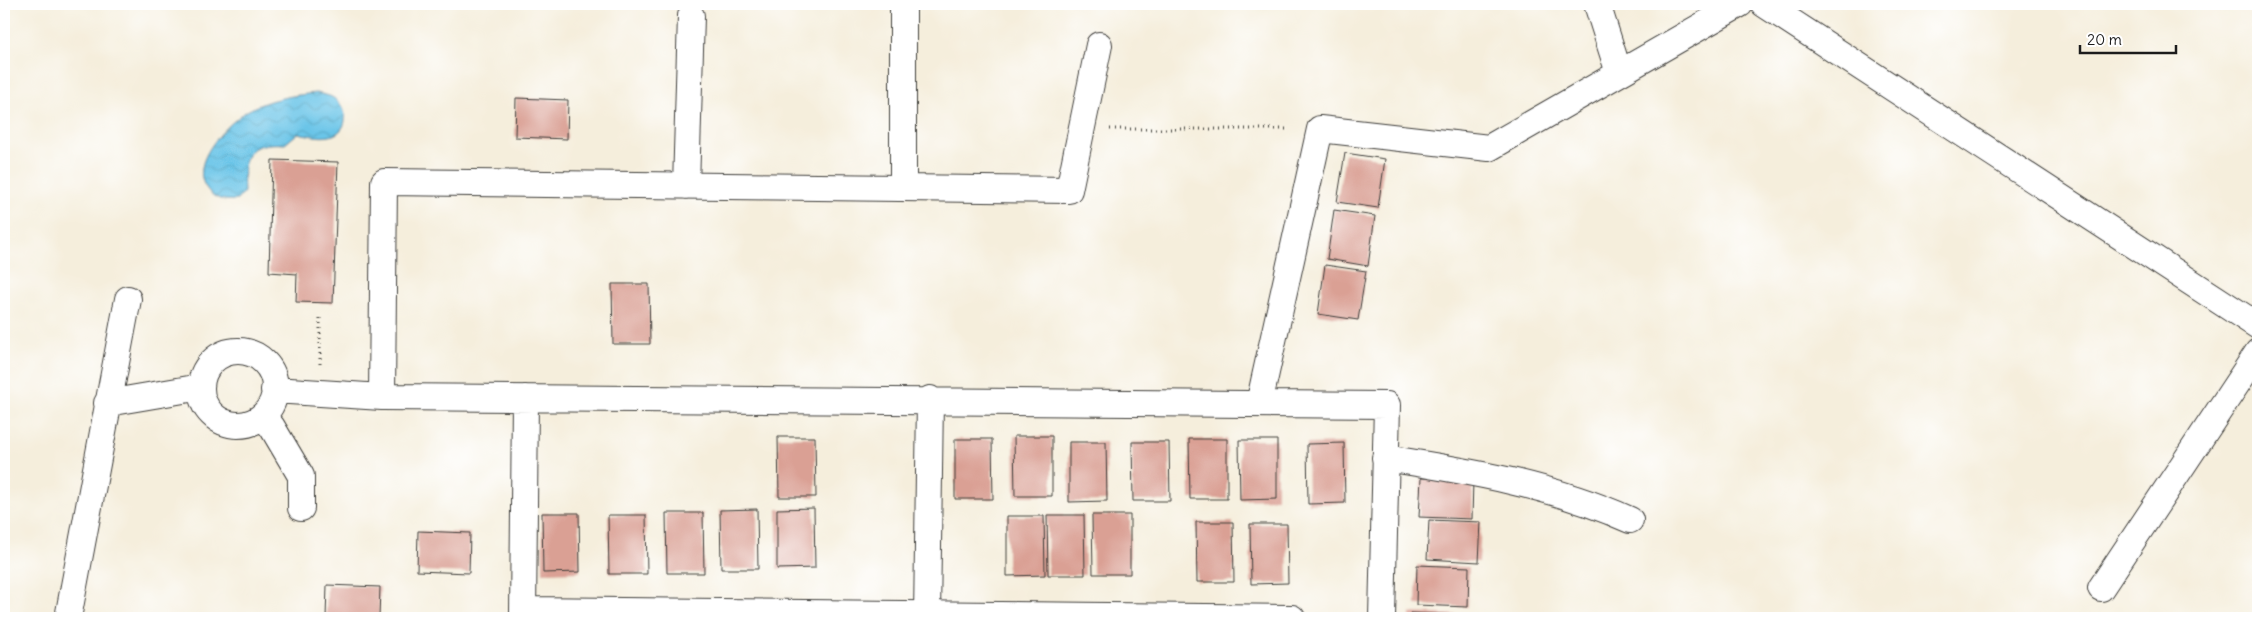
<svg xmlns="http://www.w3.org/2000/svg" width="2262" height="622" viewBox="0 0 2262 622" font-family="Delius,sans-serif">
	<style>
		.water { fill: url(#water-waves); stroke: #437082 }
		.building { fill: #daa094 }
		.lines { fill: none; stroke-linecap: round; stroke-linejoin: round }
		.street-casing { stroke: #3d3c39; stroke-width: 28 }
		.path { stroke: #3d3c39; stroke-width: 3; stroke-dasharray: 1 4; stroke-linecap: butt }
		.street { stroke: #fff; stroke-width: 26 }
	</style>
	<defs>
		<pattern id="water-waves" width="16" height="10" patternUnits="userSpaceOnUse" patternTransform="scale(1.25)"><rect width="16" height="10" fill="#6ac5e8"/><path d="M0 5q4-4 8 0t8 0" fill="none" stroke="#5ba9c6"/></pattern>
	</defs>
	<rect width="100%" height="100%" fill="#fff"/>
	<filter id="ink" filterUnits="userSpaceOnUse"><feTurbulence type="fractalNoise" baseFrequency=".02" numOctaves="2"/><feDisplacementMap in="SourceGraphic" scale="10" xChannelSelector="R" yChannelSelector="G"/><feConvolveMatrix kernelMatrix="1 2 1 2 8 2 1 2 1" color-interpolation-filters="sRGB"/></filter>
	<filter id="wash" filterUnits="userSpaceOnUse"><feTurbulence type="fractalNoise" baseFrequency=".0096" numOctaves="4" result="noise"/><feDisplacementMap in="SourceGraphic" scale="20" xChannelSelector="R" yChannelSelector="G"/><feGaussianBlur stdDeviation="1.12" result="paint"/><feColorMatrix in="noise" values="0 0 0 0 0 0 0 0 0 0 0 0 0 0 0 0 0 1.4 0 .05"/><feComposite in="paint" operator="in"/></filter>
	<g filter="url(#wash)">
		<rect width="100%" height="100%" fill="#f5eedc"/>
		<!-- water -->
		<path class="water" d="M 317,93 C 324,95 331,95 336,100 C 350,111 348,132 330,136 C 319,138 308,135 298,133 L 285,144 C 245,141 242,157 244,192 L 237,200 C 224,201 215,200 207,189 C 187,163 227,124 247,111 C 267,99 294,95 317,93 Z"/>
		<g id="blocks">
			<!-- building -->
			<path class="building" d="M 516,98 L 568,100 L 567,139 L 515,137 Z
				M 1345,153 L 1385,159 L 1378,208 L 1337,202 Z
				M 272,160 L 338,162 L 333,303 L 296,302 L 297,274 L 269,272 Z
				M 1334,210 L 1375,216 L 1368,266 L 1327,259 Z
				M 1325,265 L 1366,271 L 1358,320 L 1318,314 Z
				M 612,284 L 649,284 L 650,344 L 613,344 Z
				M 1014,436 L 1052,436 L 1052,496 L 1015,496 Z
				M 778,437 L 815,437 L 816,497 L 779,497 Z
				M 955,439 L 992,439 L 993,499 L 955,499 Z
				M 1189,439 L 1227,439 L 1227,499 L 1190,499 Z
				M 1239,440 L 1277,440 L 1277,499 L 1240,500 Z
				M 1069,442 L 1106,442 L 1107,501 L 1069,502 Z
				M 1132,442 L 1169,442 L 1170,501 L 1133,501 Z
				M 1344,443 L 1345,503 L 1308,504 L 1307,444 Z
				M 1421,478 L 1473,480 L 1472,519 L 1419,517 Z
				M 814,508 L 815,568 L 777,569 L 777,509 Z
				M 757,509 L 758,569 L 721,569 L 720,510 Z
				M 542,513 L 579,513 L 580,572 L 543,573 Z
				M 666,513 L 703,513 L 704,573 L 667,573 Z
				M 608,515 L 646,515 L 647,574 L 609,574 Z
				M 1047,515 L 1084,515 L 1085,575 L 1048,575 Z
				M 1092,515 L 1130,515 L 1130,574 L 1093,574 Z
				M 1007,516 L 1044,516 L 1045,575 L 1007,576 Z
				M 1429,520 L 1481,522 L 1479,562 L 1427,559 Z
				M 1196,522 L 1233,522 L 1234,582 L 1197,582 Z
				M 1250,524 L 1287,524 L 1288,583 L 1251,584 Z
				M 418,531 L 470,533 L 469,573 L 417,571 Z
				M 1417,565 L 1469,567 L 1468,607 L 1416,605 Z
				M 327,585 L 380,587 L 379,618 L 326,618 Z
				M 1410,613 L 1462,615 L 1462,618 L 1410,618 Z"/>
		</g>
	</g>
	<g filter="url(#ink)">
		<use href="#blocks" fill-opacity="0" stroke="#3d3c39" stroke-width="1"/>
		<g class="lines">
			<!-- street casing -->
			<g class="street-casing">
				<path id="street" d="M 1597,4 L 1619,73
					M 1764,4 L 2258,326
					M 686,186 L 691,16
					M 903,188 L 903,4
					M201 388a37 37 0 1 1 74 0a37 37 0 1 1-74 0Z
					M 274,390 L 382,397 L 1387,405 L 1382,618
					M 382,397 L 384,182 L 1069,190 L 1099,45
					M 107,403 L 201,387
					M 1259,404 L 1320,129 L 1489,148 L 1740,4
					M 262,416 L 272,427 L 301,476 L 301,508
					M 1385,458 C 1469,471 1552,485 1630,520
					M 2101,588 L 2258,352
					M 524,610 L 1292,618
					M 68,618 L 128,299
					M 523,618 L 525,398
					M 927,618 L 930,399"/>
			</g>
			<!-- path -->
			<path class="path" d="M 1110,129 L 1289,129
				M 320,364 L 320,317"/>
			<!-- street -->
			<use href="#street" class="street"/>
		</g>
	</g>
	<!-- margin -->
	<rect width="2262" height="622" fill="none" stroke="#fff" stroke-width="20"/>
	<!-- scale -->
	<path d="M2080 45v8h96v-8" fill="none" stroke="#1c1c1c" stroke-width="2.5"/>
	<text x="2087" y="45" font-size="15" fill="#1c1c1c" stroke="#ffffff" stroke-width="4" paint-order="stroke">20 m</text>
</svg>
